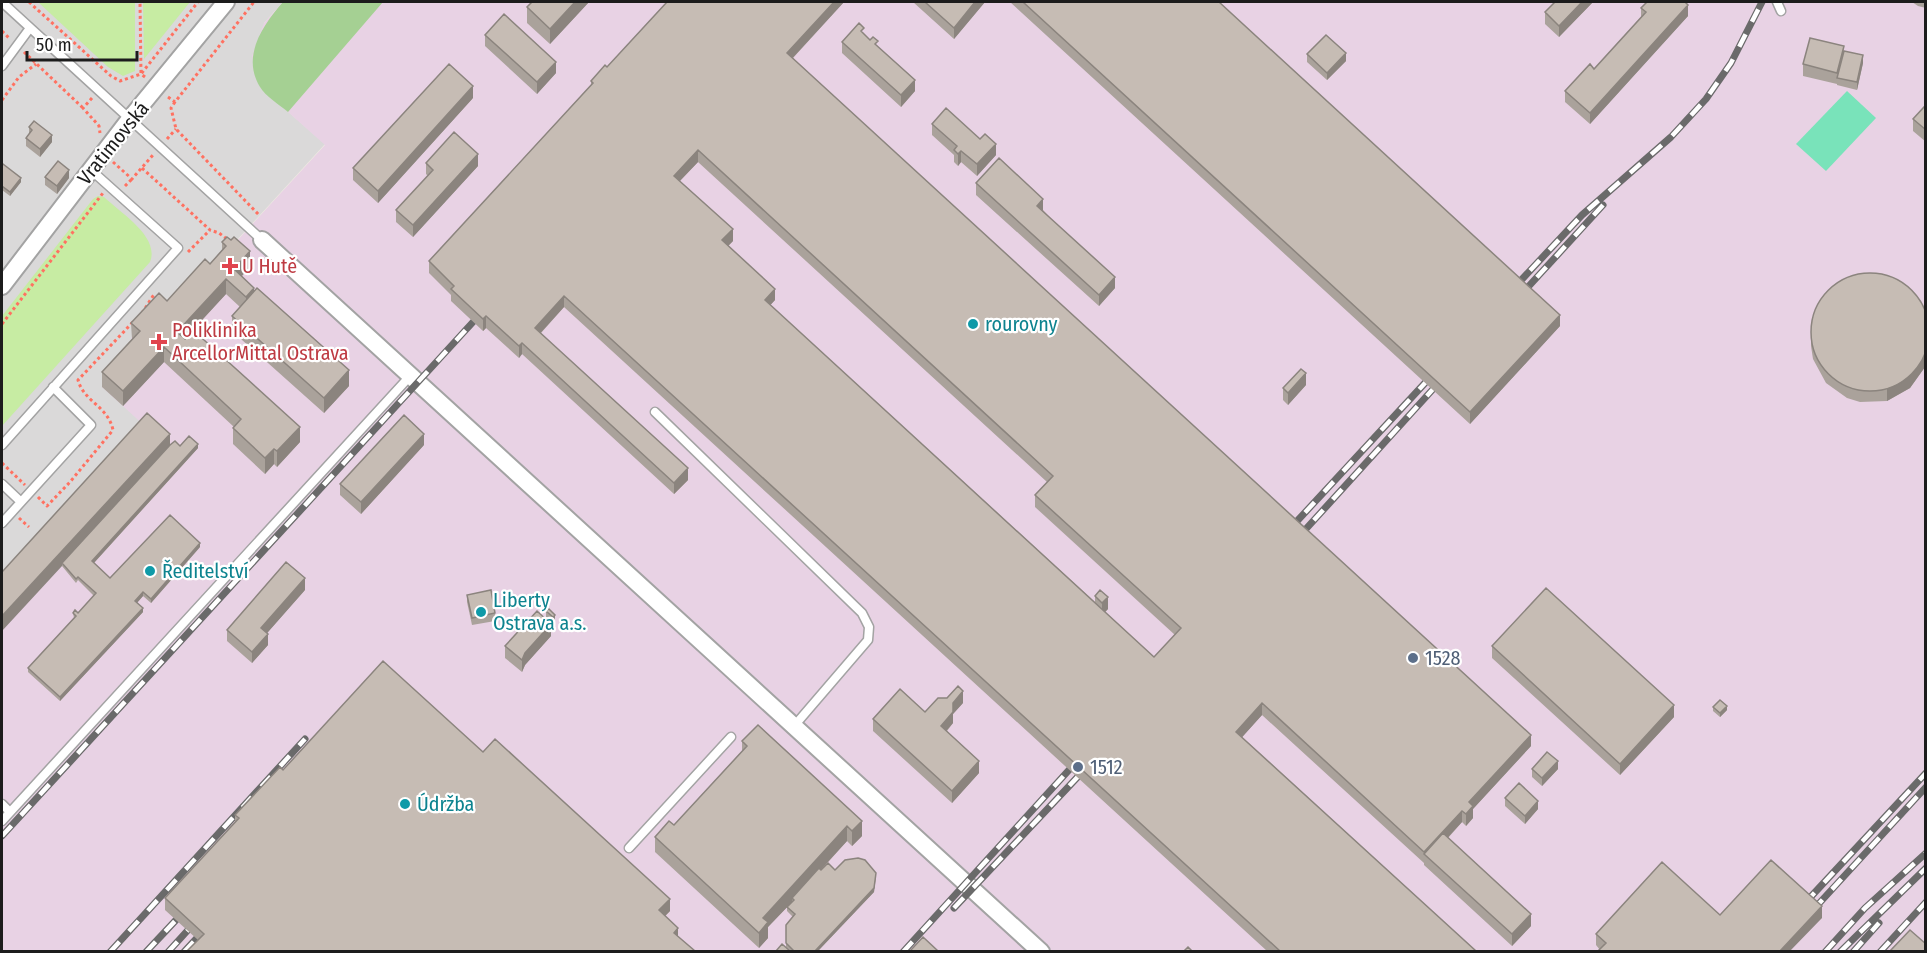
<svg xmlns="http://www.w3.org/2000/svg" width="1927" height="953" viewBox="0 0 1927 953" font-family="'Fira Sans Condensed',sans-serif">
	<style>
		.residential { fill: #dad9d9 }
		.industrial { fill: #e8d2e4 }
		.grass { fill: #c7eca3 }
		.forest { fill: #a5d093 }
		.pitch { fill: #79e3ba }
		.lines { fill: none; stroke-linecap: round; stroke-linejoin: round }
		.lane-casing { stroke: #a3a3a3; stroke-width: 11 }
		.street-casing { stroke: #a3a3a3; stroke-width: 20 }
		.path { stroke: #ff7161; stroke-width: 3; stroke-dasharray: 3 3; stroke-linecap: butt }
		.lane { stroke: #fff; stroke-width: 8 }
		.street { stroke: #fff; stroke-width: 16 }
		.rail-casing { stroke: #6a6a6a; stroke-width: 7 }
		.rail { stroke: #fff; stroke-width: 4.5; stroke-dasharray: 14; stroke-linecap: butt }
		.wall { fill: #aaa29b; fill-rule: evenodd }
		.shaded-wall { fill: #8b847e }
		.building { fill: #c6bcb4; stroke: #8b847e; stroke-width: 1.5; fill-rule: evenodd }
		.health-dot { fill: #e0444e; stroke: #fff; stroke-width: 2 }
		.culture-dot { fill: #0f9aa8; stroke: #fff; stroke-width: 2 }
		.service-dot { fill: #5c6f8a; stroke: #fff; stroke-width: 2 }
		.labels { text-anchor: middle; stroke-width: 4.5; stroke-linejoin: round; paint-order: stroke }
		.street-label { font-size: 20px; fill: #1c1c1c; stroke: #fff }
		.health-label { font-size: 20px; fill: #be3a42; stroke: #fff; text-anchor: start }
		.culture-label { font-size: 20px; fill: #0d838f; stroke: #fff; text-anchor: start }
		.service-label { font-size: 20px; fill: #4e5e75; stroke: #fff; text-anchor: start }
	</style>
	<rect width="100%" height="100%" fill="#eeeae1"/>
	<!-- residential -->
	<path class="residential" d="M 2,2 L 283,2 L 264,23 L 260,87 L 325,144 L 205,275 L 132,339 L 139,346 L 147,429 L 2,587 Z"/>
	<!-- industrial -->
	<path class="industrial" d="M 283,2 L 1925,2 L 1925,951 L 2,951 L 2,587 L 147,428 L 102,387 L 139,346 L 131,338 L 159,309 L 167,317 L 325,145 L 260,87 L 252,56 L 264,23 Z"/>
	<!-- grass -->
	<path class="grass" d="M 38,2 L 135,2 L 135,71 L 123,76 L 108,67 Z
		M 143,2 L 190,2 L 144,59 Z
		M 98,196 L 104,197 C 122,214 160,237 150,262 L 2,426 L 2,316 L 93,199 Z"/>
	<!-- forest -->
	<path class="forest" d="M 283,2 L 383,2 L 288,112 C 280,105 265,96 260,87 C 241,56 263,25 283,2 Z"/>
	<!-- pitch -->
	<path class="pitch" d="M 1847,91 L 1876,118 L 1826,171 L 1796,144 Z"/>
	<g class="lines">
		<!-- lane casing -->
		<g class="lane-casing">
			<path id="lane" d="M 2,2 L 262,240
				M 1777,2 L 1781,11
				M 2,66 L 30,28
				M 655,412 L 862,613 L 869,627 L 868,640 L 795,725
				M 2,445 L 178,248 L 91,170
				M 2,484 L 20,501
				M 2,523 L 91,425 L 53,387
				M 2,804 L 10,812
				M 2,821 L 411,375
				M 629,848 L 731,737"/>
		</g>
		<!-- street casing -->
		<g class="street-casing">
			<path id="street" d="M 262,240 L 1041,952
				M 2,286 L 129,120 L 226,2"/>
		</g>
		<!-- path -->
		<path class="path" d="M 29,2 L 111,76 L 120,81 L 141,74 L 140,2
			M 2,31 L 10,39
			M 24,52 L 83,108
			M 145,77 L 141,74 L 198,2
			M 168,97 L 175,102 L 254,2
			M 92,98 L 83,108 L 99,126 L 100,133
			M 2,100 L 19,77 L 36,64
			M 175,102 L 171,108 L 176,129 L 260,216
			M 167,139 L 176,129
			M 113,162 L 132,179 L 153,155
			M 142,168 L 210,230 L 219,233 L 227,239
			M 125,186 L 132,179
			M 188,252 L 210,230
			M 142,313 L 155,293
			M 2,324 L 103,193
			M 2,463 L 25,485
			M 38,497 L 47,506 L 70,482 L 113,430 C 108,406 84,402 78,380 L 133,322
			M 19,518 L 29,527"/>
		<!-- lane -->
		<use href="#lane" class="lane"/>
		<!-- street -->
		<use href="#street" class="street"/>
		<!-- rail casing -->
		<g class="rail-casing">
			<path id="rail" d="M 1511,291 L 1582,215 L 1671,137 L 1706,99 L 1731,63 L 1762,2
				M 1518,298 L 1603,205
				M 1286,533 L 1437,370
				M 1295,541 L 1444,377
				M 2,836 L 473,322
				M 1805,903 L 1926,773
				M 954,908 L 1088,766
				M 1813,910 L 1926,787
				M 110,952 L 305,739
				M 146,952 L 176,920
				M 168,952 L 188,930
				M 184,952 L 197,938
				M 903,952 L 1079,759
				M 1825,952 L 1865,908 L 1926,853
				M 1840,952 L 1926,868
				M 1853,952 L 1879,923
				M 1880,952 L 1926,902"/>
		</g>
		<!-- rail -->
		<use href="#rail" class="rail"/>
	</g>
	<!-- wall -->
	<path class="wall" d="M 589,2 L 550,44 L 527,23 L 527,7 Z
		M 667,2 L 844,2 L 793,58 L 1531,746 L 1473,809 L 1473,818 L 1466,826 L 1462,822 L 1448,838 L 1531,926 L 1512,946 L 1424,865 L 1424,863 L 1262,715 L 1242,737 L 1476,951 L 1267,951 L 564,307 L 541,333 L 688,480 L 674,494 L 522,354 L 519,358 L 486,328 L 483,331 L 451,301 L 451,295 L 429,273 L 429,261 L 591,85 L 591,81 L 607,67 ZM 698,162 L 1047,482 L 1035,495 L 1035,507 L 1175,635 L 1154,657 L 1105,612 L 1108,609 L 1095,596 L 1095,602 L 770,305 L 775,300 L 728,246 L 733,241 L 680,181 Z
		M 913,2 L 985,2 L 954,39 Z
		M 1010,2 L 1219,2 L 1560,326 L 1470,424 Z
		M 1593,2 L 1559,37 L 1545,24 L 1545,12 Z
		M 1912,2 L 1926,2 L 1926,8 L 1918,6 Z
		M 1641,8 L 1688,16 L 1590,124 L 1565,102 L 1565,91 L 1594,69 L 1641,17 Z
		M 864,34 L 915,91 L 901,107 L 842,53 L 842,42 Z
		M 485,35 L 556,73 L 537,94 L 485,46 Z
		M 1844,51 L 1863,63 L 1857,90 L 1837,85 L 1837,84 L 1803,76 L 1803,64 Z
		M 1307,54 L 1346,61 L 1327,80 L 1307,62 Z
		M 473,98 L 378,203 L 353,180 L 353,168 Z
		M 1926,108 L 1926,142 L 1913,131 L 1913,119 Z
		M 932,124 L 996,155 L 977,176 L 961,162 L 958,166 L 954,162 L 954,155 L 932,135 Z
		M 29,127 L 52,142 L 40,157 L 26,146 L 26,138 L 29,134 Z
		M 426,163 L 478,166 L 413,237 L 396,222 L 396,210 L 428,176 L 426,174 Z
		M 2,166 L 21,182 L 10,196 L 2,190 Z
		M 45,177 L 69,178 L 57,194 L 45,185 Z
		M 976,183 L 1043,210 L 1115,288 L 1099,306 L 976,195 Z
		M 222,242 L 250,267 L 242,276 L 254,291 L 349,386 L 324,413 L 232,331 L 232,316 L 240,307 L 226,294 L 193,330 L 300,442 L 277,467 L 274,464 L 265,474 L 233,444 L 233,428 L 234,427 L 164,362 L 123,406 L 102,387 L 102,372 L 132,339 L 131,323 L 167,301 L 210,264 L 222,250 Z
		M 1811,335 L 1925,367 L 1910,388 L 1887,401 L 1860,402 L 1847,398 L 1826,383 L 1813,359 L 1811,346 Z
		M 1306,385 L 1288,405 L 1283,400 L 1283,388 Z
		M 170,445 L 198,448 L 94,563 L 110,578 L 200,547 L 151,603 L 143,596 L 137,603 L 143,612 L 60,701 L 28,672 L 28,668 L 74,618 L 73,613 L 78,613 L 94,596 L 78,580 L 76,583 L 62,566 L 2,572 Z
		M 424,445 L 361,514 L 340,495 L 340,484 Z
		M 305,590 L 267,633 L 268,645 L 252,663 L 227,641 L 227,630 Z
		M 467,595 L 495,613 L 495,621 L 472,625 L 467,602 Z
		M 546,611 L 555,615 L 555,626 L 553,629 L 551,628 L 551,636 L 525,665 L 522,672 L 505,658 L 505,646 L 546,620 Z
		M 1492,646 L 1674,717 L 1620,775 L 1492,658 Z
		M 963,703 L 953,714 L 953,723 L 947,731 L 979,773 L 952,803 L 873,731 L 873,719 L 925,712 Z
		M 1713,707 L 1727,710 L 1720,717 L 1713,711 Z
		M 742,741 L 862,836 L 852,846 L 847,841 L 821,870 L 835,870 L 876,877 L 874,892 L 818,951 L 791,951 L 786,947 L 786,925 L 793,917 L 787,911 L 787,907 L 792,902 L 768,927 L 768,938 L 759,948 L 655,852 L 655,837 L 674,825 L 742,751 Z
		M 483,752 L 670,911 L 665,916 L 198,940 L 165,910 L 165,898 L 235,822 L 235,815 L 283,770 Z
		M 1532,769 L 1558,769 L 1542,786 L 1532,777 Z
		M 1505,798 L 1538,809 L 1525,824 L 1505,806 Z
		M 1720,915 L 1822,918 L 1600,950 L 1596,945 L 1596,934 Z"/>
	<!-- shaded-wall -->
	<path class="shaded-wall" d="M 575,2 L 589,2 L 550,44 L 550,29 Z
		M 834,2 L 844,2 L 787,64 L 787,53 Z
		M 975,2 L 985,2 L 954,39 L 954,28 Z
		M 1582,2 L 1593,2 L 1559,37 L 1559,26 Z
		M 1688,5 L 1688,16 L 1590,124 L 1590,113 Z
		M 1346,53 L 1346,61 L 1327,80 L 1327,73 Z
		M 1863,55 L 1863,63 L 1857,90 L 1857,82 Z
		M 556,62 L 556,73 L 537,94 L 537,82 Z
		M 915,80 L 915,91 L 901,107 L 901,95 Z
		M 473,86 L 473,98 L 378,203 L 378,191 Z
		M 52,135 L 52,142 L 40,157 L 40,149 Z
		M 996,144 L 996,155 L 977,176 L 977,164 Z
		M 698,150 L 698,162 L 674,187 L 674,176 Z
		M 961,151 L 961,162 L 958,166 L 958,154 Z
		M 478,154 L 478,166 L 413,237 L 413,225 Z
		M 69,170 L 69,178 L 57,194 L 57,186 Z
		M 21,178 L 21,182 L 10,196 L 10,192 Z
		M 1043,199 L 1043,210 L 1037,217 L 1037,206 Z
		M 733,229 L 733,241 L 722,252 L 722,240 Z
		M 250,251 L 250,267 L 234,284 L 234,269 Z
		M 1115,277 L 1115,288 L 1099,306 L 1099,295 Z
		M 226,279 L 226,294 L 177,347 L 177,332 Z
		M 254,288 L 254,303 L 246,313 L 246,297 Z
		M 775,289 L 775,300 L 765,311 L 765,300 Z
		M 564,296 L 564,307 L 535,339 L 535,328 Z
		M 1560,315 L 1560,326 L 1470,424 L 1470,412 Z
		M 486,316 L 486,328 L 483,331 L 483,319 Z
		M 522,343 L 522,354 L 519,358 L 519,346 Z
		M 164,347 L 164,362 L 123,406 L 123,391 Z
		M 1926,354 L 1925,367 L 1910,388 L 1887,401 L 1887,389 Z
		M 349,370 L 349,386 L 324,413 L 324,398 Z
		M 1306,373 L 1306,385 L 1288,405 L 1288,393 Z
		M 300,427 L 300,442 L 277,467 L 277,451 Z
		M 170,434 L 170,449 L 62,563 L 62,566 L 2,631 L 2,616 Z
		M 424,434 L 424,445 L 361,514 L 361,502 Z
		M 198,444 L 198,448 L 92,565 L 92,561 Z
		M 274,449 L 274,464 L 265,474 L 265,458 Z
		M 688,468 L 688,480 L 674,494 L 674,483 Z
		M 200,543 L 200,547 L 151,603 L 151,599 Z
		M 305,578 L 305,590 L 261,640 L 261,628 Z
		M 143,592 L 143,596 L 135,605 L 135,601 Z
		M 1108,597 L 1108,609 L 1102,615 L 1102,603 Z
		M 143,608 L 143,612 L 60,701 L 60,697 Z
		M 555,615 L 555,626 L 553,629 L 553,617 Z
		M 551,624 L 551,636 L 525,665 L 522,672 L 522,660 L 525,653 Z
		M 268,634 L 268,645 L 252,663 L 252,652 Z
		M 963,691 L 963,703 L 953,714 L 953,723 L 941,737 L 941,726 L 953,703 Z
		M 1262,703 L 1262,715 L 1236,744 L 1236,732 Z
		M 1674,705 L 1674,717 L 1620,775 L 1620,764 Z
		M 1727,706 L 1727,710 L 1720,717 L 1720,713 Z
		M 1531,735 L 1531,746 L 1473,809 L 1473,818 L 1466,826 L 1466,814 L 1469,802 Z
		M 979,761 L 979,773 L 952,803 L 952,791 Z
		M 1558,761 L 1558,769 L 1542,786 L 1542,778 Z
		M 1538,801 L 1538,809 L 1525,824 L 1525,816 Z
		M 1462,811 L 1462,822 L 1429,858 L 1424,854 L 1424,863 L 1424,852 Z
		M 862,821 L 862,836 L 852,846 L 852,831 Z
		M 847,826 L 847,841 L 793,900 L 792,898 L 792,902 L 768,927 L 768,938 L 759,948 L 759,933 L 763,918 Z
		M 876,873 L 874,892 L 818,951 L 814,951 Z
		M 670,899 L 670,911 L 659,922 L 659,910 Z
		M 1822,906 L 1822,918 L 1790,951 L 1780,951 Z
		M 1531,914 L 1531,926 L 1512,946 L 1512,934 Z
		M 678,928 L 678,939 L 674,933 Z"/>
	<!-- building -->
	<path class="building" d="M 532,2 L 575,2 L 550,29 L 527,7 Z
		M 667,2 L 834,2 L 787,53 L 1531,735 L 1469,802 L 1473,806 L 1466,814 L 1462,811 L 1424,852 L 1262,703 L 1236,732 L 1476,951 L 1280,951 L 564,296 L 535,328 L 688,468 L 674,483 L 522,343 L 519,346 L 486,316 L 483,319 L 451,289 L 454,286 L 429,261 L 593,83 L 591,81 L 605,65 L 607,67 ZM 698,150 L 1053,476 L 1035,495 L 1181,628 L 1154,657 L 765,300 L 775,289 L 722,240 L 733,229 L 674,176 Z
		M 925,2 L 975,2 L 954,28 Z
		M 1023,2 L 1219,2 L 1560,315 L 1470,412 Z
		M 1555,2 L 1582,2 L 1559,26 L 1545,12 Z
		M 1647,2 L 1685,2 L 1688,5 L 1590,113 L 1565,91 L 1590,64 L 1594,69 L 1646,12 L 1641,8 Z
		M 504,14 L 556,62 L 537,82 L 485,35 Z
		M 859,23 L 864,28 L 861,31 L 870,40 L 873,37 L 878,41 L 875,44 L 915,80 L 901,95 L 842,42 Z
		M 1326,35 L 1346,53 L 1327,73 L 1307,54 Z
		M 1810,38 L 1844,46 L 1837,73 L 1803,64 Z
		M 1844,51 L 1863,55 L 1857,82 L 1837,78 Z
		M 449,64 L 473,86 L 378,191 L 353,168 Z
		M 1924,107 L 1926,108 L 1926,130 L 1913,119 Z
		M 946,108 L 980,139 L 985,134 L 996,144 L 977,164 L 961,151 L 958,154 L 954,150 L 957,146 L 932,124 Z
		M 34,121 L 52,135 L 40,149 L 26,138 L 32,130 L 29,127 Z
		M 454,132 L 478,154 L 413,225 L 396,210 L 433,170 L 426,163 Z
		M 999,158 L 1043,199 L 1037,206 L 1115,277 L 1099,295 L 976,183 Z
		M 58,161 L 69,170 L 57,186 L 45,177 Z
		M 3,164 L 21,178 L 10,192 L 2,186 L 2,166 Z
		M 227,237 L 231,240 L 234,237 L 250,251 L 234,269 L 254,288 L 246,297 L 226,279 L 177,332 L 185,339 L 193,330 L 300,427 L 277,451 L 274,449 L 265,458 L 233,428 L 241,419 L 164,347 L 123,391 L 102,372 L 140,331 L 131,323 L 159,293 L 167,301 L 205,259 L 210,264 L 226,246 L 222,242 Z
		M1811 332a59 59 0 1 1 118 0a59 59 0 1 1-118 0Z
		M 257,288 L 349,370 L 324,398 L 232,316 Z
		M 1301,369 L 1306,373 L 1288,393 L 1283,388 Z
		M 147,413 L 170,434 L 2,616 L 2,572 Z
		M 404,415 L 424,434 L 361,502 L 340,484 Z
		M 189,436 L 198,444 L 92,561 L 110,578 L 170,515 L 200,543 L 151,599 L 143,592 L 135,601 L 143,608 L 60,697 L 28,668 L 76,616 L 73,613 L 75,610 L 78,613 L 96,593 L 78,577 L 76,579 L 62,563 L 170,445 L 175,441 L 180,446 Z
		M 286,562 L 305,578 L 261,628 L 268,634 L 252,652 L 227,630 Z
		M 1546,588 L 1674,705 L 1620,764 L 1492,646 Z
		M 491,590 L 495,613 L 472,618 L 467,595 Z
		M 1100,590 L 1108,597 L 1102,603 L 1095,596 Z
		M 549,609 L 555,615 L 553,617 L 546,611 Z
		M 537,611 L 551,624 L 525,653 L 522,660 L 505,646 Z
		M 383,661 L 483,752 L 495,739 L 670,899 L 659,910 L 678,928 L 674,933 L 695,951 L 187,951 L 204,934 L 165,898 L 239,818 L 235,815 L 280,767 L 283,770 Z
		M 958,686 L 963,691 L 953,703 L 953,712 L 941,726 L 979,761 L 952,791 L 873,719 L 900,689 L 925,712 L 938,698 L 947,698 Z
		M 1720,700 L 1727,706 L 1720,713 L 1713,707 Z
		M 758,725 L 862,821 L 852,831 L 847,826 L 763,918 L 768,922 L 759,933 L 655,837 L 669,821 L 674,825 L 747,746 L 742,741 Z
		M 1547,752 L 1558,761 L 1542,778 L 1532,769 Z
		M 1519,783 L 1538,801 L 1525,816 L 1505,798 Z
		M 1443,833 L 1531,914 L 1512,934 L 1424,854 Z
		M 858,858 L 865,860 L 876,873 L 874,888 L 815,951 L 794,951 L 786,943 L 786,925 L 795,914 L 787,907 L 794,900 L 792,898 L 819,868 L 821,870 L 828,863 L 835,870 L 845,860 Z
		M 1771,860 L 1822,906 L 1780,951 L 1598,951 L 1606,943 L 1596,934 L 1662,862 L 1720,915 Z
		M 1910,930 L 1926,944 L 1926,951 L 1890,951 Z
		M 923,937 L 938,951 L 910,951 Z
		M 782,944 L 790,951 L 776,951 Z
		M 1188,947 L 1192,951 L 1184,951 Z"/>
	<!-- markers -->
	<g class="health-dot">
		<path d="M227 257h6v6h6v6h-6v6h-6v-6h-6v-6h6z"/>
		<path d="M156 333h6v6h6v6h-6v6h-6v-6h-6v-6h6z"/>
	</g>
	<g class="culture-dot">
		<circle cx="973" cy="324" r="6"/>
		<circle cx="150" cy="571" r="6"/>
		<circle cx="481" cy="612" r="6"/>
		<circle cx="405" cy="804" r="6"/>
	</g>
	<g class="service-dot">
		<circle cx="1413" cy="658" r="6"/>
		<circle cx="1078" cy="767" r="6"/>
	</g>
	<g class="labels">
		<!-- street labels -->
		<g class="street-label">
			<text transform="translate(113 143) rotate(-51)" y="7">Vratimovská</text>
		</g>
		<!-- health labels -->
		<g class="health-label">
			<text x="242" y="273">U Hutě</text>
			<text x="172" y="337">Poliklinika<tspan x="172" dy="23">ArcellorMittal Ostrava</tspan></text>
		</g>
		<!-- culture labels -->
		<g class="culture-label">
			<text x="985" y="331">rourovny</text>
			<text x="162" y="578">Ředitelství</text>
			<text x="493" y="607">Liberty<tspan x="493" dy="23">Ostrava a.s.</tspan></text>
			<text x="417" y="811">Údržba</text>
		</g>
		<!-- service labels -->
		<g class="service-label">
			<text x="1425" y="665">1528</text>
			<text x="1090" y="774">1512</text>
		</g>
	</g>
	<!-- border -->
	<rect width="1927" height="953" fill="none" stroke="#1c1c1c" stroke-width="6"/>
	<!-- scale -->
	<path d="M27 51v9h110v-9" fill="none" stroke="#1c1c1c" stroke-width="3"/>
	<text x="36" y="51" font-size="18" fill="#1c1c1c" stroke="#ffffff" stroke-width="4.5" paint-order="stroke">50 m</text>
</svg>
